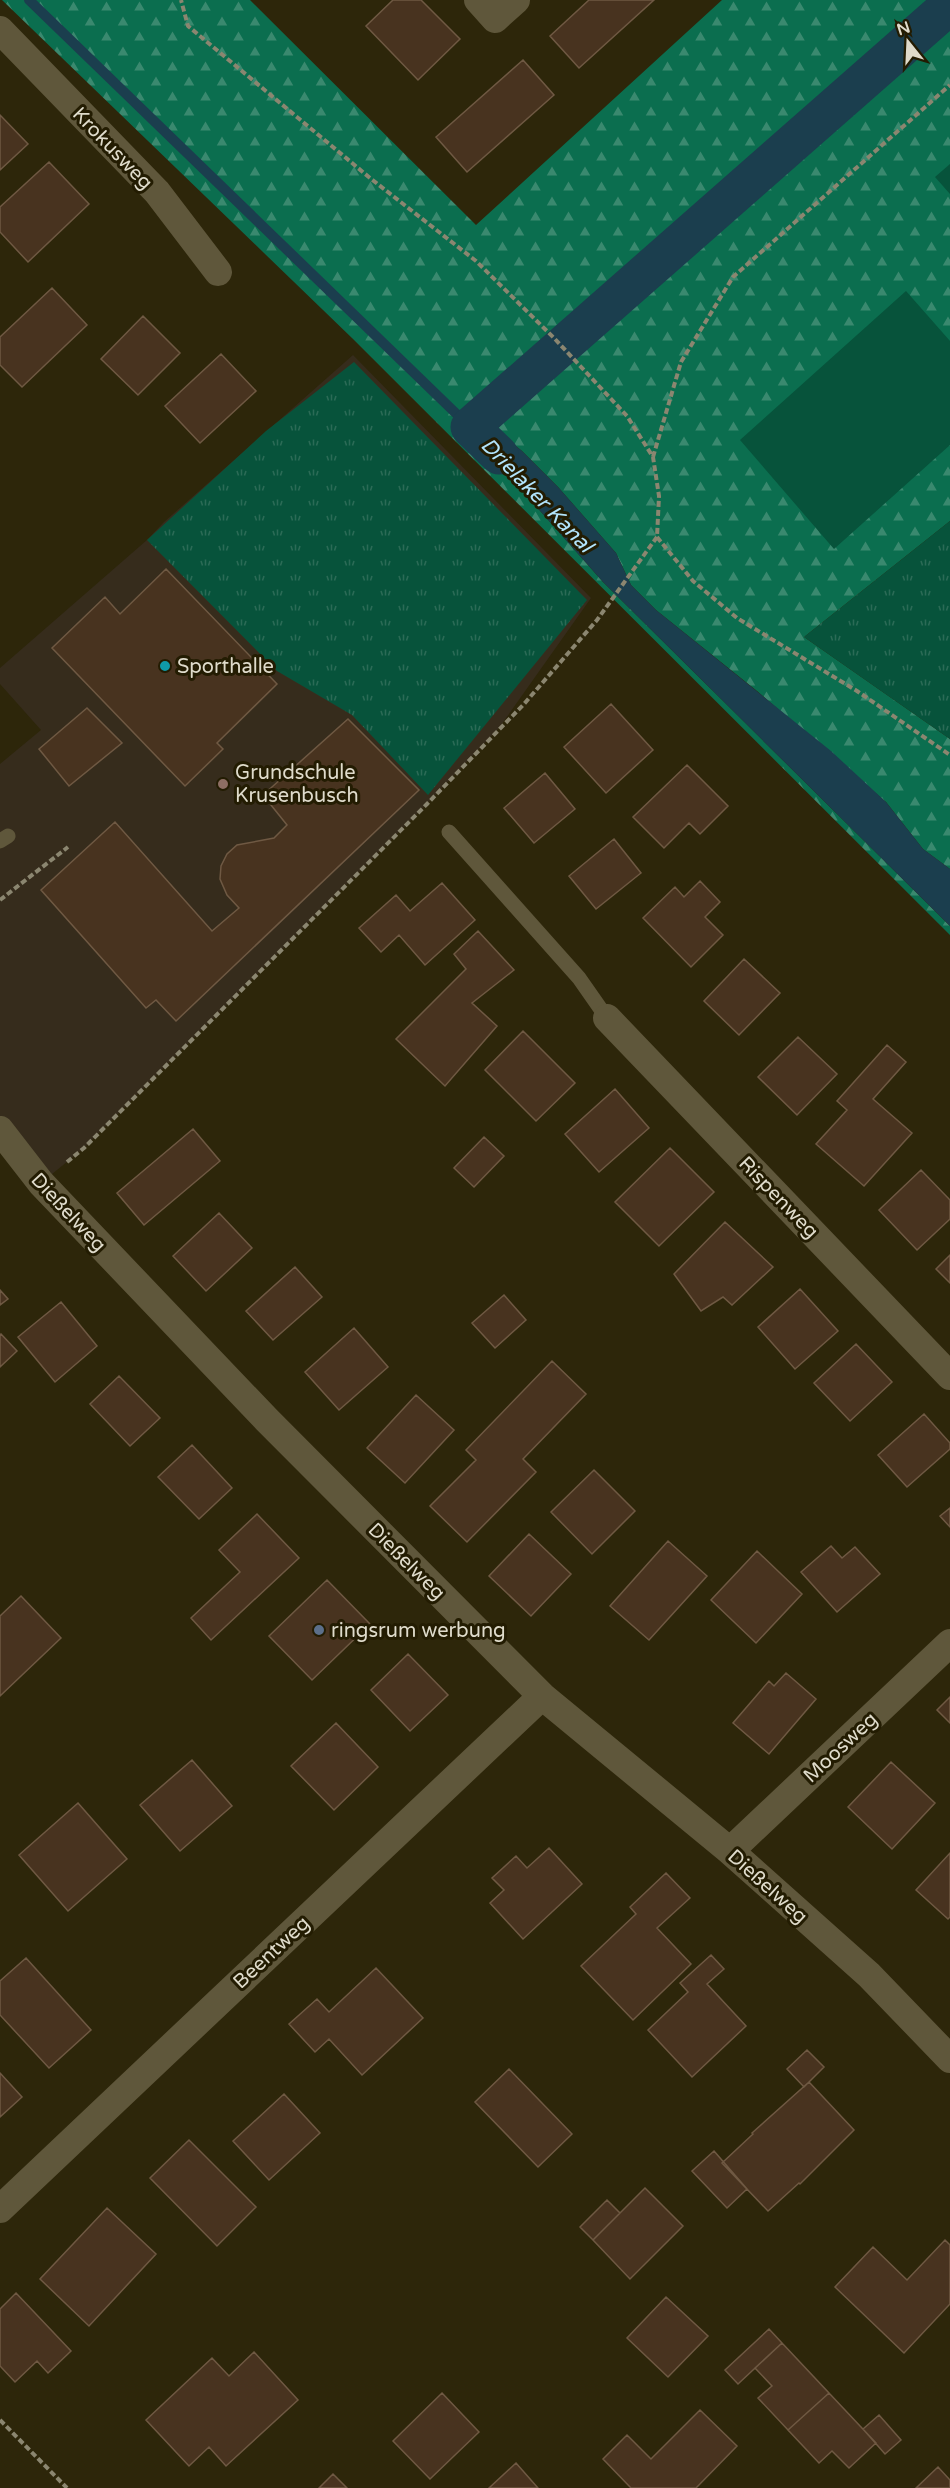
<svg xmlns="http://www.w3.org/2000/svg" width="950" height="2488" viewBox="0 0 950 2488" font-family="'Varela Round',sans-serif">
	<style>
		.education { fill: #362c1c }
		.forest { fill: url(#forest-firs) }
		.park { fill: url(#park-tufts) }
		.pitch { fill: #07533b }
		.water { fill: #1b3e4e }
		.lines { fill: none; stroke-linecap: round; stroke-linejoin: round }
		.stream { stroke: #1b3e4e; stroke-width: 10 }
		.canal { stroke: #1b3e4e; stroke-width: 39 }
		.building { fill: #48331f; stroke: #6f5943; stroke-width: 1.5 }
		.path { stroke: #8b8670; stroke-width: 4; stroke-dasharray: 6 3; stroke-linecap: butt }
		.service { stroke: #5f573b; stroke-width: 15 }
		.minor { stroke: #5f573b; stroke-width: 28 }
		.culture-dot { fill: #0f9aa8; stroke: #231c02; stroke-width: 2 }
		.education-dot { fill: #8d6e63; stroke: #231c02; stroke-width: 2 }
		.service-dot { fill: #5c6f8a; stroke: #231c02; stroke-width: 2 }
		.labels { text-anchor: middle; stroke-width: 6; stroke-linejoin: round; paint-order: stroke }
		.street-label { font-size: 20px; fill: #dfdbcb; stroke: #231c02 }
		.poi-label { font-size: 20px; fill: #dfdbcb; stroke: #231c02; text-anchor: start }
		.water-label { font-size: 21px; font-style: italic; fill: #b2e4fc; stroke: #231c02 }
	</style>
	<defs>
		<pattern id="forest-firs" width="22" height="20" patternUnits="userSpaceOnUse" patternTransform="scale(1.5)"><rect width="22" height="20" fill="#0b6e4f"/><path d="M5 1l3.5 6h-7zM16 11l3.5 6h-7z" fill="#3a896f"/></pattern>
		<pattern id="park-tufts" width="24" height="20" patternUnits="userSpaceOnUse" patternTransform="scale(1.5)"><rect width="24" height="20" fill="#07533b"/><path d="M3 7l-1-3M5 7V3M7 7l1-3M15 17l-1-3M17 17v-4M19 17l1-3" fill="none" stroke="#2b6b56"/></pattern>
	</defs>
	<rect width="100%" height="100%" fill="#2d260a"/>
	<!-- education -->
	<path class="education" d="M 353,355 L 591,598 L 499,728 L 427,804 L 84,1148 L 41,1183 L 0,1130 L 0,764 L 41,730 L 0,684 L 0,668 L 147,540 L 164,522 Z"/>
	<!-- forest -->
	<path class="forest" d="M 2,0 L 250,0 L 476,225 L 722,0 L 950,0 L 950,521 L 804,637 L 950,739 L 950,869 L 923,849 L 886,802 L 757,691 L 656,610 L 631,585 L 616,553 L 558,487 L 522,451 L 477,415 L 464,431 L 504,470 L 603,582 L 950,926 L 950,935 L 352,338 Z"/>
	<!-- park -->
	<path class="park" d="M 354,362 L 587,600 L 428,795 L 352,715 L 277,671 L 147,540 L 266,431 Z
		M 950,521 L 950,739 L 804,637 Z"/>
	<!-- pitch -->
	<path class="pitch" d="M 950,164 L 950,194 L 935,177 Z
		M 906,291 L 950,341 L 950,445 L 834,549 L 740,440 Z"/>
	<!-- water -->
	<path class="water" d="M 477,415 L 522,451 L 558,487 L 616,553 L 631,585 L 656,610 L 831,751 L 886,802 L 923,849 L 950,869 L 950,926 L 603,582 L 504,470 L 464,431 Z"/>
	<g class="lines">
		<!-- stream -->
		<path class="stream" d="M 29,0 L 470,427"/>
		<!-- canal -->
		<path class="canal" d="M 499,455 L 470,427 L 950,5"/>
	</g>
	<!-- building -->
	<path class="building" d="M 393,0 L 421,0 L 460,39 L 418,80 L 366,26 Z
		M 589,0 L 654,0 L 579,68 L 550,36 Z
		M 523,60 L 554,95 L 467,172 L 436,137 Z
		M 0,115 L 28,144 L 0,170 Z
		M 49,162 L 89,204 L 28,262 L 0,232 L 0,207 Z
		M 52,288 L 87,325 L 22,387 L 0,365 L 0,337 Z
		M 143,316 L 180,353 L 138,395 L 101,359 Z
		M 221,354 L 256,391 L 200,443 L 165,406 Z
		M 166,569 L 277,684 L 217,743 L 223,749 L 185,786 L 52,648 L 105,597 L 120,614 Z
		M 611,704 L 653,750 L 606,793 L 564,747 Z
		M 87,708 L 122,743 L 69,786 L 39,749 Z
		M 348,719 L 419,790 L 176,1021 L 156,1000 L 146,1008 L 41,890 L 115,822 L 212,931 L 239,908 L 227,895 L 220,879 L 221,866 L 227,854 L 237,845 L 274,838 L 287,825 L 263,795 Z
		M 687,765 L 728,806 L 700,834 L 689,823 L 664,848 L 633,817 Z
		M 545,773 L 575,809 L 534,843 L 504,808 Z
		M 614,839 L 641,873 L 596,909 L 569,876 Z
		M 700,881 L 720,902 L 705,917 L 723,935 L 691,967 L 643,918 L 675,887 L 684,897 Z
		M 442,883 L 475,920 L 425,965 L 399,935 L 381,952 L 359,928 L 396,895 L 410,911 Z
		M 478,931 L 514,970 L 472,1003 L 497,1026 L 445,1086 L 396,1039 L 466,969 L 454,954 Z
		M 744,959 L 780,993 L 739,1035 L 704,1001 Z
		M 523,1031 L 575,1083 L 536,1121 L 485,1070 Z
		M 798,1037 L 837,1074 L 797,1115 L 758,1077 Z
		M 887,1045 L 906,1062 L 873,1099 L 912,1133 L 864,1186 L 816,1144 L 847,1110 L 837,1101 Z
		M 615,1089 L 649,1128 L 599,1172 L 565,1134 Z
		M 193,1129 L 220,1161 L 144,1225 L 117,1193 Z
		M 484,1137 L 504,1156 L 474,1187 L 454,1168 Z
		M 670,1148 L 714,1192 L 659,1246 L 615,1202 Z
		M 921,1170 L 950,1200 L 950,1219 L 917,1250 L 879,1210 Z
		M 219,1213 L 252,1248 L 206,1291 L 173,1256 Z
		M 725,1222 L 773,1267 L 732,1305 L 723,1297 L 701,1311 L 674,1274 Z
		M 950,1255 L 950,1283 L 936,1269 Z
		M 295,1267 L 322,1297 L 273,1340 L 246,1311 Z
		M 800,1289 L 838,1331 L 795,1369 L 758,1327 Z
		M 0,1290 L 8,1299 L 0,1305 Z
		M 504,1295 L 526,1320 L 495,1348 L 472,1323 Z
		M 61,1302 L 97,1346 L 55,1382 L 18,1337 Z
		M 354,1328 L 388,1367 L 339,1410 L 305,1372 Z
		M 1,1334 L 17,1351 L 0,1367 L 0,1336 Z
		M 856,1344 L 892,1382 L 850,1421 L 814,1383 Z
		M 552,1361 L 586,1394 L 523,1459 L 536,1472 L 467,1542 L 430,1506 L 476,1460 L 466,1450 Z
		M 119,1376 L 160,1418 L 130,1446 L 90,1404 Z
		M 416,1395 L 454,1430 L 405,1483 L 367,1448 Z
		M 924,1414 L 950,1443 L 950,1449 L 907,1487 L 878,1455 Z
		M 192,1445 L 232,1488 L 199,1519 L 158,1477 Z
		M 594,1470 L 635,1511 L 592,1554 L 551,1512 Z
		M 950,1508 L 950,1527 L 940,1516 Z
		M 257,1514 L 299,1558 L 211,1640 L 191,1618 L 240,1572 L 219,1550 Z
		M 529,1534 L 571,1574 L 531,1616 L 489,1576 Z
		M 668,1541 L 707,1576 L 649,1640 L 610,1606 Z
		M 831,1546 L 842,1558 L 855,1547 L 880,1574 L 837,1612 L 801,1572 Z
		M 757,1551 L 802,1594 L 756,1643 L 711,1600 Z
		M 327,1580 L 370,1624 L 312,1680 L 269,1636 Z
		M 21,1596 L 61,1638 L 0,1696 L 0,1616 Z
		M 408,1654 L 448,1695 L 410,1731 L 371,1690 Z
		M 786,1673 L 816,1699 L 769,1754 L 733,1723 L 769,1681 L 774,1686 Z
		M 950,1697 L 950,1723 L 937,1710 Z
		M 336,1723 L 378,1767 L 334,1810 L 291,1766 Z
		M 192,1760 L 232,1806 L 180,1851 L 140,1805 Z
		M 891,1762 L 935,1803 L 892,1849 L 848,1807 Z
		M 78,1803 L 127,1859 L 68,1911 L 19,1855 Z
		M 549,1848 L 582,1884 L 523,1939 L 490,1903 L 504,1890 L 492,1878 L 516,1856 L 527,1868 Z
		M 950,1853 L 950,1917 L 948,1919 L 916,1890 Z
		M 666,1873 L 690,1898 L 657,1928 L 691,1964 L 633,2020 L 581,1966 L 636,1914 L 630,1907 Z
		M 711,1955 L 724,1969 L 707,1984 L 746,2026 L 692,2077 L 648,2030 L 688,1992 L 680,1983 Z
		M 26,1958 L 91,2030 L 49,2068 L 0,2015 L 0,1981 Z
		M 376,1968 L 423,2018 L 362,2075 L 329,2039 L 315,2052 L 289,2024 L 317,1999 L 329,2012 Z
		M 807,2050 L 824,2067 L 804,2087 L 787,2069 Z
		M 509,2069 L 572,2134 L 538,2167 L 475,2102 Z
		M 0,2073 L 22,2097 L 0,2117 Z
		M 809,2082 L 854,2130 L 800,2184 L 799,2183 L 768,2211 L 722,2163 L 753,2134 L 752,2133 Z
		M 284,2094 L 320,2133 L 269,2180 L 233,2141 Z
		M 189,2140 L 256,2207 L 217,2246 L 150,2178 Z
		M 714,2151 L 747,2189 L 727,2208 L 692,2171 Z
		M 645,2188 L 683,2226 L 630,2279 L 593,2240 Z
		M 607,2200 L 620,2213 L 593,2240 L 580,2227 Z
		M 107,2208 L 156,2254 L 89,2326 L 40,2279 Z
		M 945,2240 L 950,2245 L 950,2304 L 904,2353 L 835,2287 L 873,2247 L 907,2280 Z
		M 16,2293 L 71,2351 L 48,2373 L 37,2361 L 15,2382 L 0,2366 L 0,2309 Z
		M 666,2297 L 708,2336 L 668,2377 L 627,2338 Z
		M 769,2329 L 782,2343 L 738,2384 L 725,2370 Z
		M 782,2343 L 829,2393 L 788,2430 L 758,2398 L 772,2386 L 755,2368 Z
		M 254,2352 L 298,2400 L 226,2466 L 209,2447 L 189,2466 L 146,2420 L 212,2358 L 229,2376 Z
		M 442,2393 L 479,2432 L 430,2479 L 393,2441 Z
		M 829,2393 L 876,2443 L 849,2468 L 832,2451 L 819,2463 L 788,2430 Z
		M 700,2410 L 737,2446 L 696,2488 L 631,2488 L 603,2459 L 627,2435 L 651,2459 Z
		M 879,2415 L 901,2440 L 885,2454 L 863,2429 Z
		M 516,2463 L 538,2488 L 489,2488 Z
		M 938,2467 L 950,2480 L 950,2488 L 916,2488 Z
		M 333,2474 L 347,2488 L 319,2488 Z"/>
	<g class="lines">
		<!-- path -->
		<path class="path" d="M 653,457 L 681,362 L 733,277 L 950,85
			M 657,537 L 693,581 L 737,618 L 857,691 L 950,755
			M 0,900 L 68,847
			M 67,1162 L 84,1148 L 427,804 L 524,704 L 597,620 L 657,537 L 659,496 L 653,457 L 627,416 L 554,338 L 476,261 L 370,178 L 188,26 L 181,0
			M 0,2420 L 67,2488"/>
		<!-- service -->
		<path class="service" d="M 449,832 L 579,978 L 607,1018
			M 0,841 L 8,836"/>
		<!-- minor -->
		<path class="minor" d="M 478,0 L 495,19 L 516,0
			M 0,30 L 157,192 L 218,272
			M 607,1018 L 950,1376
			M 0,1130 L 41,1183 L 267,1420 L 542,1696 L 730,1851 L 869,1975 L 950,2059
			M 730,1851 L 950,1643
			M 0,2209 L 542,1696"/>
	</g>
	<!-- markers -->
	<circle class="culture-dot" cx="165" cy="666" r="6"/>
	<circle class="education-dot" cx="223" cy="784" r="6"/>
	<circle class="service-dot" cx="319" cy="1630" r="6"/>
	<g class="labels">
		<!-- street labels -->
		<g class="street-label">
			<text transform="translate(113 148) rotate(46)" y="7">Krokusweg</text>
			<text transform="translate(779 1197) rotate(46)" y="7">Rispenweg</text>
			<text transform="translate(69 1212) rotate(47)" y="7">Dießelweg</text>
			<text transform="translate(407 1561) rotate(45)" y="7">Dießelweg</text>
			<text transform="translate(840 1747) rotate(-43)" y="7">Moosweg</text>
			<text transform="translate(768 1886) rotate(42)" y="7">Dießelweg</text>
			<text transform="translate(271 1952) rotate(-43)" y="7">Beentweg</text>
		</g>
		<!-- poi labels -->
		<g class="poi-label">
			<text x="177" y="673">Sporthalle</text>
			<text x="235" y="779">Grundschule<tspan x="235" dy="23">Krusenbusch</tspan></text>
			<text x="331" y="1637">ringsrum werbung</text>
		</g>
		<!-- water labels -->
		<g class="water-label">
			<text transform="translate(537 495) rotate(46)" y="7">Drielaker Kanal</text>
		</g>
	</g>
	<!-- north arrow -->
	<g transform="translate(908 42) rotate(342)" stroke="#231c02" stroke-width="4.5" paint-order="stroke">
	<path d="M0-4.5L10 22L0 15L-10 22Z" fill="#dfdbcb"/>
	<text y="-9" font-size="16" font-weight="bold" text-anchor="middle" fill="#dfdbcb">N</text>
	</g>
</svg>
